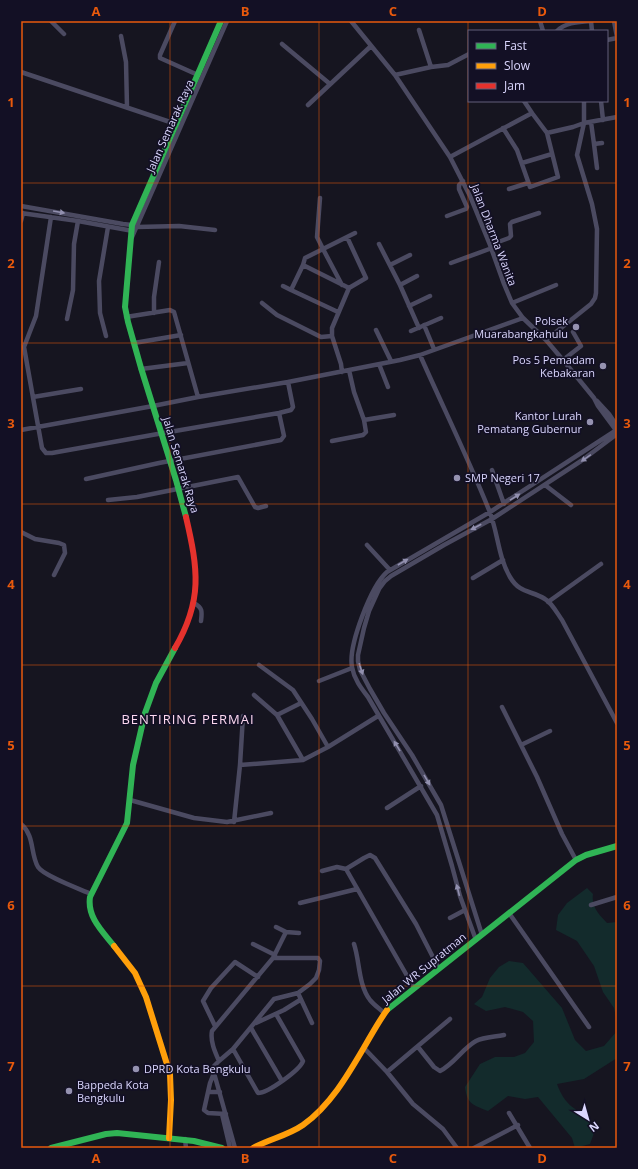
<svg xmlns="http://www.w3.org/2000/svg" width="638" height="1169" viewBox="0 0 638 1169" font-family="'Open Sans',sans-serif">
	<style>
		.green { fill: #132b2c }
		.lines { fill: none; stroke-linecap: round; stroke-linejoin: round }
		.street { stroke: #4b4a61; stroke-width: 4.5 }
		.fast { stroke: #30b455; stroke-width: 6 }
		.slow { stroke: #ff9f0a; stroke-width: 6 }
		.jam { stroke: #e5322d; stroke-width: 6 }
		.oneway { fill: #9290af }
		.grid { fill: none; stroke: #e8590c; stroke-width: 1; stroke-opacity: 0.55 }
		.poi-dot { fill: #9592b0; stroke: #131025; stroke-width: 1.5 }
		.labels { text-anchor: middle; stroke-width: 3.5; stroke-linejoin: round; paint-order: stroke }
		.street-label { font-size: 11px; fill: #dad6fd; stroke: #131025 }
		.poi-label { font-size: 11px; fill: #dad6fd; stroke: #131025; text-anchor: end }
		.quarter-label { font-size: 13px; letter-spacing: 1px; fill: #fdd8f0; stroke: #131025 }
		.neatline { fill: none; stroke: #e8590c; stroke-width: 1.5 }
		.grid-label { font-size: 13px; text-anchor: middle; font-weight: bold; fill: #e8590c }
	</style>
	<rect width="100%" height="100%" fill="#161520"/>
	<!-- green -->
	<path class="green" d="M 587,888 L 593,894 C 591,907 599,914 607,923 L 617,922 L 617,1023 L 614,1008 L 603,992 L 594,966 L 577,941 L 556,930 L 558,915 L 567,903 Z
		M 509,961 L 523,963 L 562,1008 L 575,1040 L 586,1051 L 604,1046 L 617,1031 L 617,1058 L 584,1079 L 557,1084 C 564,1103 572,1108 590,1118 L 594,1133 L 590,1144 L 575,1148 L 572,1138 L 538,1097 L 525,1099 L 508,1096 L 488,1111 C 473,1105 467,1104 465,1087 L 480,1064 L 495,1057 L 514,1057 L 525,1053 L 534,1042 L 533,1021 L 523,1012 L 505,1007 L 486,1011 L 474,1004 L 482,997 L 490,978 L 499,967 Z"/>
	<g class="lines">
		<!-- street -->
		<path class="street" d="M 51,21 L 64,34
			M 175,21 L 160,55 L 160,58 L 198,75
			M 351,21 L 395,75 L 450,157 L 470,196 L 490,245 L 504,284 L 512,303 L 523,318 L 546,340 L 563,360 L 594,398 L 598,406 L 615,429
			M 540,21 L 543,31
			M 591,21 L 592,31
			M 614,21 L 617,37
			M 557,31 C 566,22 579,22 591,21
			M 121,36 L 126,62 L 127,107
			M 607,40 L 617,38
			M 282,44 L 330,84
			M 431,67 L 448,65 L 469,54
			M 21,72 L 179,125
			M 395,75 L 431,67 L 419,30
			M 524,101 L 532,113
			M 601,101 L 603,120
			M 308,105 L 371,46
			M 591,122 L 594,144 L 602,143
			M 503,128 L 517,150 L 530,187 L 558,177 L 547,133
			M 594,144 L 597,168
			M 450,157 L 532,113 L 547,133 L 573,127 L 584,123 L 617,117
			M 522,163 L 552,154
			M 509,189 L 528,183
			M 21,206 L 123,224 L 132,225 L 137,227 L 179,226 L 215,230
			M 21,213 L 78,221 L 133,231
			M 447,216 L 466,209 L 467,207 L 459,189 L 459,185 L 463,181
			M 51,217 L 36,316 L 24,347 L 42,448 L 46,453 L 52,453 L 152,435 L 279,413 L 291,410 L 293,407 L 288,382
			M 21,221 L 23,213
			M 132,237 L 227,21
			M 347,237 L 355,233
			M 379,244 L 400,285 L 419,328
			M 490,245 L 509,238 L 511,236 L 510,224 L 512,222 L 539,213
			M 451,263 L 492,248
			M 303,265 L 305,258 L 323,249 L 317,237 L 320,198
			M 390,265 L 410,255
			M 342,285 L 323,249 L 347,237 L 366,278 L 349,288 L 332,328 L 332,336 L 341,364 L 342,372
			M 400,285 L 417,276
			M 283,286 L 291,290
			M 262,303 L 277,315 L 321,337 L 332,336
			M 512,303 L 556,285
			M 409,306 L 430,296
			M 338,312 L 291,290 L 303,265 L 349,288
			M 154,313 L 154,297 L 159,262
			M 126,317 L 170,310 L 174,312 L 198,397
			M 67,319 L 73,290 L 74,244 L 78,221
			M 424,325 L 434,349
			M 376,330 L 391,361
			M 411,331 L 441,318
			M 106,336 L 100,313 L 99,281 L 108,227
			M 546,340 L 591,304 L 595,298 L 596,293 L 597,229 L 592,204 L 577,155 L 584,123 L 584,101
			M 134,343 L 181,335
			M 420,355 C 443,407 468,458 489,510 C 498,532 498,557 510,577 C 520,594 531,590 545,599 C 552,603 557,613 562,620 L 617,723
			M 563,360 L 581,346 L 573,332
			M 379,364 L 388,387
			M 141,369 L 188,363
			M 33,397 L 81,389
			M 597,401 L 609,414 L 617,426
			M 364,420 L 394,415
			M 21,430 L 153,406 L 198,397 L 288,382 L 400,360 L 420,355 L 523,318
			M 332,441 L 363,435 L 366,432 L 364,420 L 354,392 L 349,370
			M 492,470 L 504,504
			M 86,479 L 159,463 L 281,440 L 284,436 L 279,413
			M 545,485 L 571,505
			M 108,500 L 137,497 L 238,477 L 255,507 L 258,508 L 266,506
			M 21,532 L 35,539 L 59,543 L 64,545 L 65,553 L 54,575
			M 367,545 L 390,570
			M 473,578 L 503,560
			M 548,602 L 601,564
			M 194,603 C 203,608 202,612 201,621
			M 259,665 L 293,690 L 312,719 L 328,747
			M 319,681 L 352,668
			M 254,695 L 277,715 L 303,760
			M 502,707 L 537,777 L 562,834 L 576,860
			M 277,715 L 301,703
			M 521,745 L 550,731
			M 240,765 L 303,760 L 328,747 L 378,716
			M 130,800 L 194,818 L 227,822 L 271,813
			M 387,808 L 421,786
			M 234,822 L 240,765 L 243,716
			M 21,824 C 35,836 30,853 38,867 C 44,876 80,889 91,894
			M 346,869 L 364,858 L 370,855 L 375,858 L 416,924 L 439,969
			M 322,871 L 337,867 L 346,869 L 414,988
			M 300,903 L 357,889
			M 591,905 L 617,897
			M 509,913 L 589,1027
			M 450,918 L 465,910
			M 276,927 L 286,932 L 299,933
			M 482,935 L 441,805 L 412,755 L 384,713 L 370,689 L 360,670 L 358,661 L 358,655 L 364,628 L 369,611 L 379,589 L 385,581 L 391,576 L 444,545 L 492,519 L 581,461 L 617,434
			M 476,940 L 460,896 L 452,866 L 437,815 L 368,697 C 361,688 354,679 352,667 C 348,646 371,586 387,572 L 490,512 L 615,431
			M 253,944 L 275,955
			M 354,944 C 360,962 358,984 370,1000 C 374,1005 380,1009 384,1013
			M 298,993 L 312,1023
			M 256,1023 L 284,1010 L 300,1000
			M 215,1026 L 203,1001 L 211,988 L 235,962 L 258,977
			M 251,1028 L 282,1081
			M 418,1047 L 434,1067 L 440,1071 C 454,1064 463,1048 476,1041 C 484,1037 495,1037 504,1035
			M 364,1048 L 387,1072 L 413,1104 L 443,1129 L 457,1148
			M 233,1049 L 258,1093 C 268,1093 300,1070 303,1061 L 276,1014
			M 219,1061 C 215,1052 210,1041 212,1031 L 273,958
			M 387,1072 L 450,1019
			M 214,1073 L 210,1083 L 204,1110 L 208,1113 L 226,1114
			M 208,1092 L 220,1092
			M 509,1113 L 530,1148
			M 222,1114 L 230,1148
			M 185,1139 L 186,1148
			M 235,1148 L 214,1073 L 214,1066 L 219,1061 L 233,1049 L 274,999 L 298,993 L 310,984 L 316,978 L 319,970 L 320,961 L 318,958 L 273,958 L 286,932
			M 474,1148 L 518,1125"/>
		<!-- fast -->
		<path class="fast" d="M 186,517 L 176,480 L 141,368 L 128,322 L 125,307 L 132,225 L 221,21
			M 114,946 C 102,931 87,917 90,897 L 127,823 L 133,765 L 145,713 L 156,683 L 175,648
			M 387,1010 L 576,860 L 586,855 L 617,846
			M 51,1148 L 106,1134 L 117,1133 L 194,1141 L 222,1148"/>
		<!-- slow -->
		<path class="slow" d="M 114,946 L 135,973 L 146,997 L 170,1074 L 171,1100 L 169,1138
			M 253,1148 C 269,1139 287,1136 303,1125 C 331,1105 349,1073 366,1044 C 373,1032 379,1021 387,1010"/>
		<!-- jam -->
		<path class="jam" d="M 175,648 C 203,600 198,569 186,517"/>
	</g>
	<!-- one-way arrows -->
	<defs><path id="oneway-solid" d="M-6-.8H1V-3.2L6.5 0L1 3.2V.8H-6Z"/></defs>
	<g class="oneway">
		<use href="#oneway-solid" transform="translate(59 212) rotate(10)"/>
		<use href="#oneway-solid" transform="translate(586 458) rotate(145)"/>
		<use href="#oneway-solid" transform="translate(515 497) rotate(-32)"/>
		<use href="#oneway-solid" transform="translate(476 527) rotate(152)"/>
		<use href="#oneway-solid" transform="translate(403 562) rotate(-30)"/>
		<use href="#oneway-solid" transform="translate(361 669) rotate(71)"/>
		<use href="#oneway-solid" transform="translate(397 746) rotate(-121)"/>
		<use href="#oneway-solid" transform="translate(427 780) rotate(60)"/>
		<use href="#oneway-solid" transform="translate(458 890) rotate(-104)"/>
	</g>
	<!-- grid -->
	<path class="grid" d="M 170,21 L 170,1148M 319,21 L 319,1148M 468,21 L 468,1148M 21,183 L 617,183M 21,343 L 617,343M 21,504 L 617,504M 21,665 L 617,665M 21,826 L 617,826M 21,986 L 617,986"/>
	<!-- markers -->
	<g class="poi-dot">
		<circle cx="576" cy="327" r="4"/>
		<circle cx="603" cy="366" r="4"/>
		<circle cx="590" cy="422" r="4"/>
		<circle cx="457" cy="478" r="4"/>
		<circle cx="136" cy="1069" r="4"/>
		<circle cx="69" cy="1091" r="4"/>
	</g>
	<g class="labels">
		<!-- street labels -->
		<g class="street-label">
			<text transform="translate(170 126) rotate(-66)" y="4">Jalan Semarak Raya</text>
			<text transform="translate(494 235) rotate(69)" y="4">Jalan Dharma Wanita</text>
			<text transform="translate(181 465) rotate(73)" y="4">Jalan Semarak Raya</text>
			<text transform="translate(424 968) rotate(-39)" y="4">Jalan WR Supratman</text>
		</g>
		<!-- poi labels -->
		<g class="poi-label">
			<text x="568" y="325">Polsek<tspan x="568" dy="13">Muarabangkahulu</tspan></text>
			<text x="595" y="364">Pos 5 Pemadam<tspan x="595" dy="13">Kebakaran</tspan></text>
			<text x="582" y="420">Kantor Lurah<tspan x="582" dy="13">Pematang Gubernur</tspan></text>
			<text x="465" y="482" text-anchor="start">SMP Negeri 17</text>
			<text x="144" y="1073" text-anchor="start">DPRD Kota Bengkulu</text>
			<text x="77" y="1089" text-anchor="start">Bappeda Kota<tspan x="77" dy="13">Bengkulu</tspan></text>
		</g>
		<!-- quarter labels -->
		<g class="quarter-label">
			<text x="188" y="724">BENTIRING PERMAI</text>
		</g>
	</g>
	<!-- border -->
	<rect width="638" height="1169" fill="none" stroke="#131025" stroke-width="44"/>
	<!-- legend -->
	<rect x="468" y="30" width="140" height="72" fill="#131025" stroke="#635f7b"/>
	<rect x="476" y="43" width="20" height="6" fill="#30b455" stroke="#635f7b"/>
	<text x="504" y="50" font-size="12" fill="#dad6fd">Fast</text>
	<rect x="476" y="63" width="20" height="6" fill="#ff9f0a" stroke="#635f7b"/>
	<text x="504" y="70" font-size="12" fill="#dad6fd">Slow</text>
	<rect x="476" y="83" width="20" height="6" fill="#e5322d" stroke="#635f7b"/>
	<text x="504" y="90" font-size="12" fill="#dad6fd">Jam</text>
	<!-- north arrow -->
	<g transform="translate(588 1119) rotate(143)" stroke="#131025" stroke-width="3" paint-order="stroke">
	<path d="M0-3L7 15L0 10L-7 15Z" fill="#dad6fd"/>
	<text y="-6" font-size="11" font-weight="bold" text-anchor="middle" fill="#dad6fd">N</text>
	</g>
	<rect x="22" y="22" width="594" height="1125" class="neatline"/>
	<g class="grid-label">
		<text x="96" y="16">A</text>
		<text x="245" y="16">B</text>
		<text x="393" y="16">C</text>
		<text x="542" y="16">D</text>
		<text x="11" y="107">1</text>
		<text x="627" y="107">1</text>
		<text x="11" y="268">2</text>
		<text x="627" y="268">2</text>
		<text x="11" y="428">3</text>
		<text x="627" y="428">3</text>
		<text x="11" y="589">4</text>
		<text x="627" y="589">4</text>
		<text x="11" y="750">5</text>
		<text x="627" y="750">5</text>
		<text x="11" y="910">6</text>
		<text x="627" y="910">6</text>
		<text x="11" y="1071">7</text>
		<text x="627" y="1071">7</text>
		<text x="96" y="1163">A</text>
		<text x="245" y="1163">B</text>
		<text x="393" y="1163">C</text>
		<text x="542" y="1163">D</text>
	</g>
</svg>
